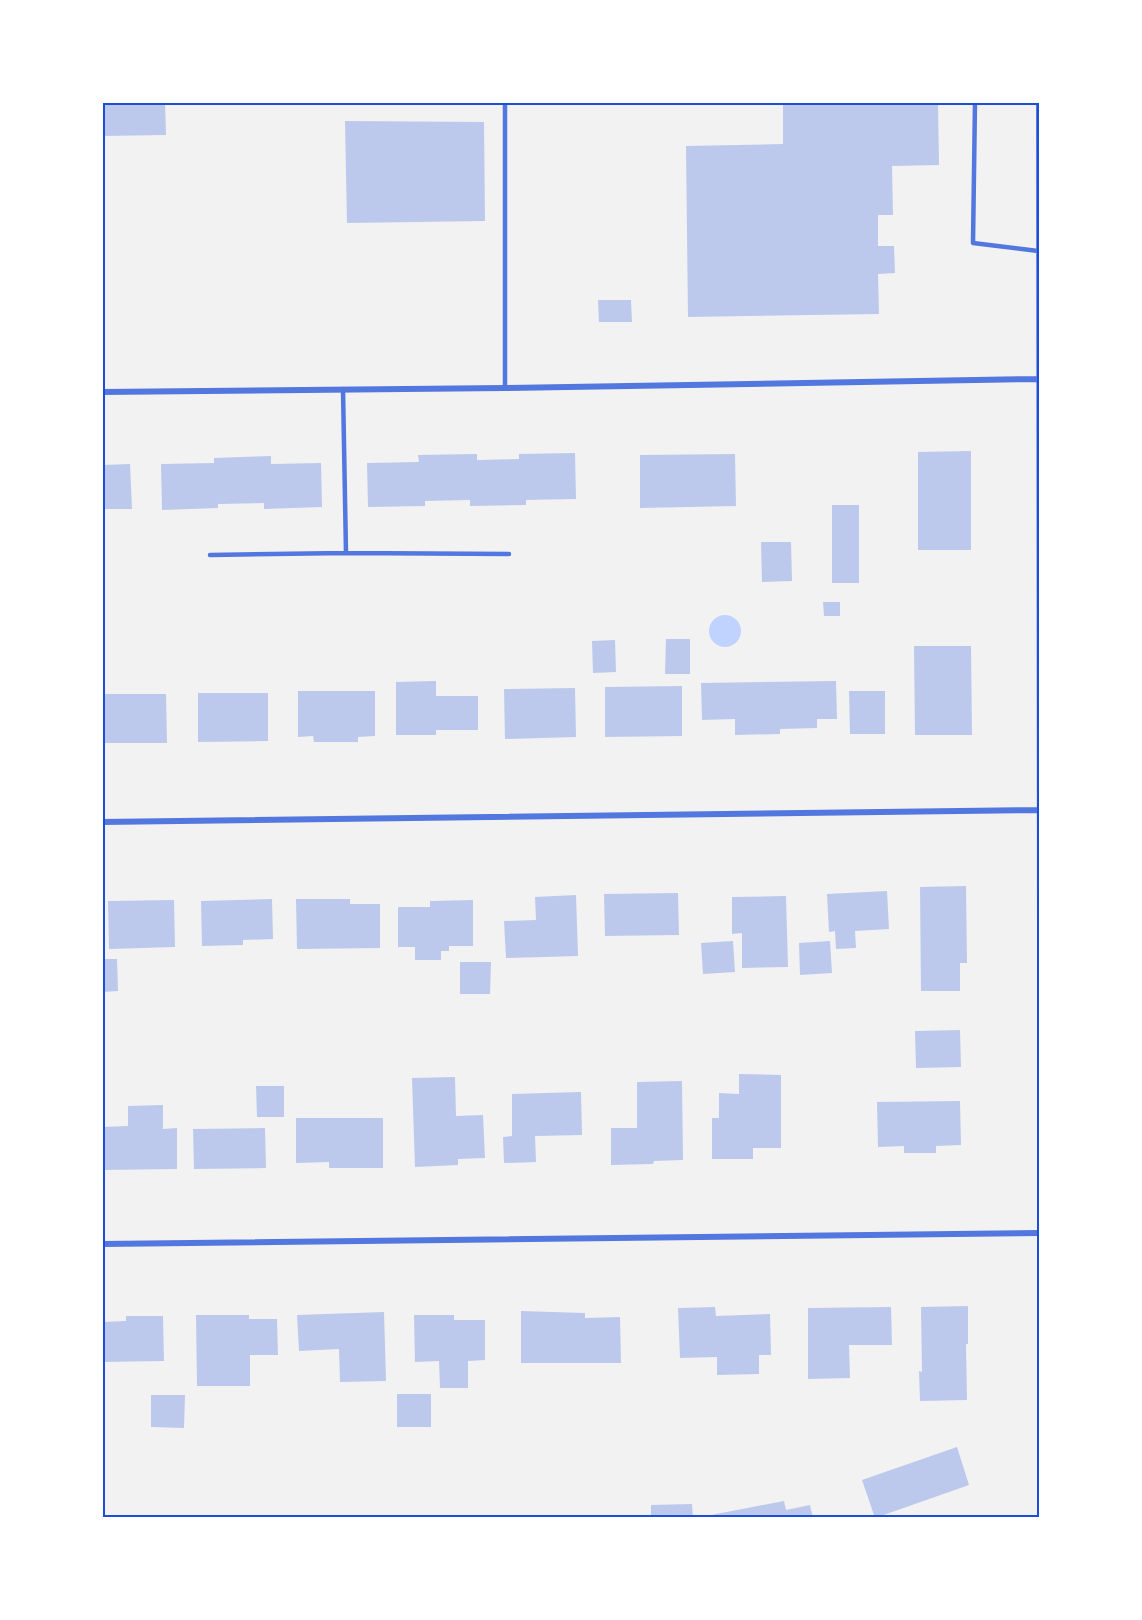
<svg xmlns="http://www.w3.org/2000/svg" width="1142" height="1620" viewBox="0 0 1142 1620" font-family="Manrope,sans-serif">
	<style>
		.water { fill: #bfd3fe }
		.building { fill: #bdc9ec }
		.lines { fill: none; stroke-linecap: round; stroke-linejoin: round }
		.service { stroke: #5277de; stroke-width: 4.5 }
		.minor { stroke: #5277de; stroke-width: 6 }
		.neatline { fill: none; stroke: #1d4ed8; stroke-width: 2 }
	</style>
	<rect width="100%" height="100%" fill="#f2f2f2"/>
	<!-- water -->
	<path class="water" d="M709 631a16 16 0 1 1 32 0a16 16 0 1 1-32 0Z"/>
	<!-- building -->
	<path class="building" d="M 102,102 L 165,102 L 166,135 L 102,136 Z
		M 783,102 L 938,102 L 939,165 L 892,166 L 893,215 L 878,215 L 878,246 L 894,246 L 895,273 L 878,274 L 879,314 L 688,317 L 686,146 L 783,144 Z
		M 345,121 L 484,122 L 485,221 L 347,223 Z
		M 598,300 L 631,300 L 632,322 L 599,322 Z
		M 971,451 L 971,550 L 918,550 L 918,452 Z
		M 575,453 L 576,499 L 526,500 L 526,505 L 470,506 L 470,500 L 425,501 L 425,506 L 368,507 L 367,463 L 419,462 L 418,455 L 477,454 L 477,460 L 519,459 L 519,454 Z
		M 735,454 L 736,506 L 640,508 L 640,455 Z
		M 271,456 L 271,464 L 321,463 L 322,507 L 264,509 L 264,503 L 218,504 L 218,508 L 162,510 L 161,464 L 214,463 L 214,458 Z
		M 130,464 L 132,509 L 102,509 L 102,465 Z
		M 832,505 L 859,505 L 859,583 L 832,583 Z
		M 761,542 L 791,542 L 792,581 L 762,582 Z
		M 823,602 L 840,602 L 840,616 L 824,616 Z
		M 666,639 L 690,639 L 690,674 L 665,674 Z
		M 615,640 L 616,672 L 593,673 L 592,641 Z
		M 914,646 L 971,646 L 972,735 L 915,735 Z
		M 436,681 L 436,696 L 478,696 L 478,730 L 436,730 L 436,735 L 396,735 L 396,682 Z
		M 836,681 L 837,719 L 817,719 L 817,728 L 780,729 L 780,734 L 735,735 L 735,719 L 702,720 L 701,683 Z
		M 682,686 L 682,736 L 605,737 L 605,687 Z
		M 575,688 L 576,737 L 505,739 L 504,689 Z
		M 298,691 L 375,691 L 375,736 L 358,737 L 358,742 L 314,742 L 313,736 L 298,737 Z
		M 849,691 L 885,691 L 885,734 L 850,734 Z
		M 198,693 L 268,693 L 268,741 L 198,742 Z
		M 102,694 L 166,694 L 167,743 L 102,743 Z
		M 966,886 L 967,963 L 960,963 L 960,991 L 921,991 L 920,887 Z
		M 887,891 L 889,929 L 855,931 L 856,948 L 836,949 L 835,931 L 829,932 L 827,894 Z
		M 678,893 L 679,935 L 605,936 L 604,894 Z
		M 576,895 L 578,956 L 506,958 L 504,921 L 536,920 L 535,897 Z
		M 786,896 L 788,967 L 742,968 L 742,933 L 732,934 L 732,897 Z
		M 272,899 L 273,939 L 243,940 L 243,945 L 202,946 L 201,901 Z
		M 296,899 L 350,899 L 350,904 L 380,904 L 380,948 L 297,949 Z
		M 174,900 L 175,947 L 109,949 L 108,901 Z
		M 473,900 L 473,946 L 449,946 L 449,951 L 441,951 L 441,960 L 415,960 L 415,947 L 398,947 L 398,907 L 430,907 L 430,901 Z
		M 733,941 L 735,972 L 703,974 L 701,943 Z
		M 830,941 L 832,973 L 800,975 L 799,943 Z
		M 102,959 L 117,959 L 118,991 L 102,992 Z
		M 460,962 L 491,962 L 490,994 L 460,994 Z
		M 960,1030 L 961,1067 L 916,1068 L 915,1031 Z
		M 739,1074 L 781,1075 L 781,1148 L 753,1148 L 753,1159 L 712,1159 L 712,1118 L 719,1118 L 719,1093 L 739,1094 Z
		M 455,1077 L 456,1116 L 483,1115 L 485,1158 L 458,1159 L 458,1165 L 415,1167 L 412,1078 Z
		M 682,1081 L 683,1160 L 654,1161 L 653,1164 L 611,1165 L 611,1128 L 637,1128 L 637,1082 Z
		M 256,1086 L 284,1086 L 284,1117 L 257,1117 Z
		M 581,1092 L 582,1135 L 535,1136 L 536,1162 L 504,1163 L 503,1137 L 512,1136 L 512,1094 Z
		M 960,1101 L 961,1145 L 936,1146 L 936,1153 L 904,1153 L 904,1146 L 878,1147 L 877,1102 Z
		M 163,1105 L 163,1129 L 177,1128 L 177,1169 L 102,1170 L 102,1127 L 128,1126 L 128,1106 Z
		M 296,1118 L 383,1118 L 383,1168 L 329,1168 L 329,1162 L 296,1163 Z
		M 265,1128 L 266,1168 L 194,1169 L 193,1129 Z
		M 968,1306 L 968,1344 L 966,1344 L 967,1400 L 920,1401 L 919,1371 L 922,1372 L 921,1307 Z
		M 715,1307 L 716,1316 L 770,1314 L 771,1355 L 759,1355 L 759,1374 L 717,1375 L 717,1357 L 680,1358 L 678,1308 Z
		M 891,1307 L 892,1345 L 849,1345 L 850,1378 L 808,1379 L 808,1308 Z
		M 521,1311 L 585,1313 L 585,1318 L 620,1317 L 621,1363 L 521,1363 Z
		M 384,1312 L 386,1381 L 340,1382 L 339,1349 L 299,1351 L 297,1315 Z
		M 196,1315 L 249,1315 L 249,1319 L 277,1319 L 278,1355 L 250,1355 L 250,1386 L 197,1386 Z
		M 414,1315 L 454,1315 L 454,1320 L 485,1320 L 485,1360 L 468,1361 L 468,1388 L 440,1388 L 439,1361 L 415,1362 Z
		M 126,1316 L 163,1316 L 164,1361 L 102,1362 L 102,1322 L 126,1321 Z
		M 397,1394 L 431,1394 L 431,1427 L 397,1427 Z
		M 151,1395 L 185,1395 L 184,1428 L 151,1427 Z
		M 957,1447 L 969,1485 L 875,1518 L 862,1480 Z
		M 784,1501 L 786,1510 L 810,1505 L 813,1518 L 712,1518 L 711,1515 Z
		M 692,1504 L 693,1518 L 651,1518 L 651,1505 Z
		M 564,1515 L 592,1515 L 592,1518 L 564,1518 Z"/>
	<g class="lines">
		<!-- service -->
		<path class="service" d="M 975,102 L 973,243 L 1038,251
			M 505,388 L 505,102
			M 343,389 L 346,553 L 509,554
			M 210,555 L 346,553"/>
		<!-- minor -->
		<path class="minor" d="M 1039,102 L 1040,920
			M 102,392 L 505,388 L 1038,379
			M 102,822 L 1039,810
			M 102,1244 L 1040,1233"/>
	</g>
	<!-- border -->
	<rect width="1142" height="1620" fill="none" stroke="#ffffff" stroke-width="207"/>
	<rect x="104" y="104" width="934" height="1412" class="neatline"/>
</svg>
